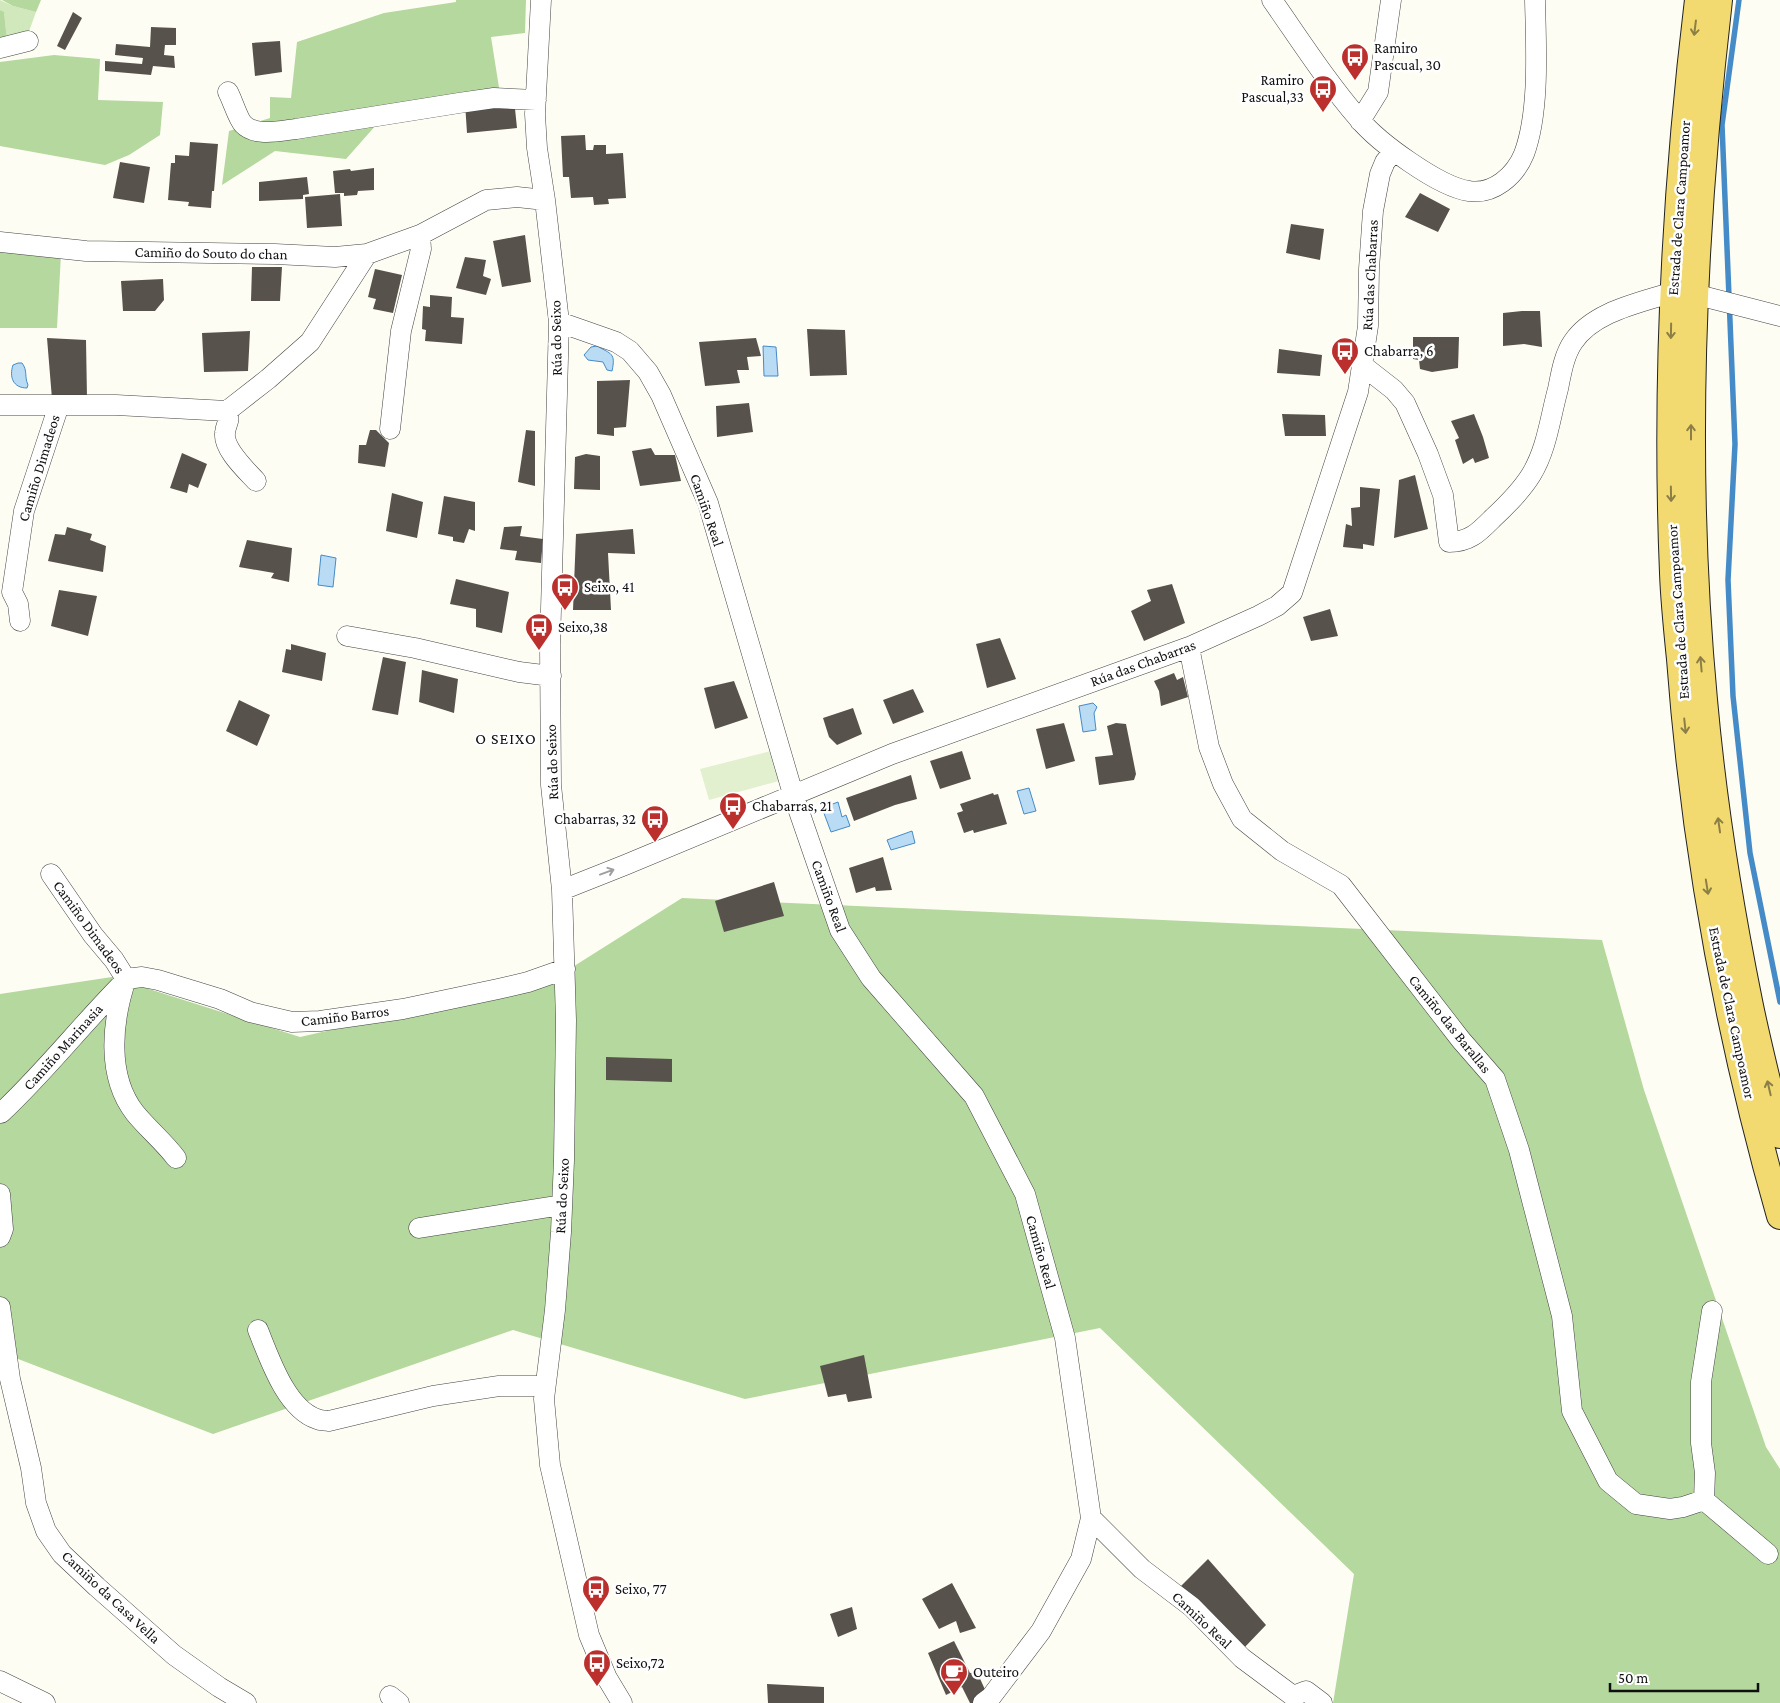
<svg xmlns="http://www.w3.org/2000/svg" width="1780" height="1703" viewBox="0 0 1780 1703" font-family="'Crimson Pro',serif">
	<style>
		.green { fill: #d1e8bd }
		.forest { fill: #b4d89d }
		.pitch { fill: #e2f0cf }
		.water { fill: #badbf4; stroke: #448bc8 }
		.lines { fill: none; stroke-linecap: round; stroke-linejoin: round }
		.stream { stroke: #448bc8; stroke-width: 5.5 }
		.building { fill: #58524d }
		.minor-casing { stroke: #434343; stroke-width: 21 }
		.major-casing { stroke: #212121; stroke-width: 28 }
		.minor { stroke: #fff; stroke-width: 20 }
		.major { stroke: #f2da70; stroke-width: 26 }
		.oneway { stroke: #8c7f45 }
		.oneway2 { stroke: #9f9f9f }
		.labels { text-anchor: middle; stroke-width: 5; stroke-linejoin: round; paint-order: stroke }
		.poi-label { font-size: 15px; fill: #101010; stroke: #fff; text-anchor: start }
		.street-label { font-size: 15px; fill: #101010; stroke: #fff }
		.neighbourhood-label { font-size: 16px; letter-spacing: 1px; fill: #101010; stroke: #fff }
	</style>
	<rect width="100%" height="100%" fill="#fefdf3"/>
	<!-- green -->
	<path class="green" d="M 0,0 L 13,6 L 36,12 L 27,37 L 7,40 L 4,13 L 0,10 Z"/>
	<!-- forest -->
	<path class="forest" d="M 2,0 L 41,0 L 36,12 L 13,6 Z
		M 456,0 L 526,0 L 525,33 L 491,37 L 500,94 L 377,124 L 346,159 L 275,151 L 222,185 L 229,131 L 270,118 L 270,97 L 291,98 L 297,42 L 384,13 L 456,2 Z
		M 0,10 L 4,12 L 7,40 L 0,44 Z
		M 54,55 L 100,59 L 98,100 L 163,102 L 160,135 L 129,155 L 105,165 L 0,146 L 0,62 Z
		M 0,246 L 61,254 L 57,328 L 0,328 Z
		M 682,898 L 1602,940 L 1644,1090 L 1766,1447 L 1780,1469 L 1780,1703 L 1333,1703 L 1354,1574 L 1100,1328 L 745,1399 L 513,1330 L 213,1434 L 0,1352 L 0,994 L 125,975 L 146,988 L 300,1037 L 552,980 Z"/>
	<!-- pitch -->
	<path class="pitch" d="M 771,751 L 779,781 L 709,800 L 700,769 Z"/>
	<!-- water -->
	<path class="water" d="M 597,346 C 611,354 616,353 612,371 L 607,370 L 603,362 L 588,360 L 584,355 L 591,347 Z
		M 763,346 L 776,347 L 778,376 L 764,376 Z
		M 18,363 L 22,363 C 28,371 24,376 28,385 L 27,388 C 13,388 9,377 13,365 Z
		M 321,555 L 336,558 L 333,587 L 318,585 Z
		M 1093,703 L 1097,707 L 1094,713 L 1096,730 L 1083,732 L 1079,706 Z
		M 1029,788 L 1036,811 L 1024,814 L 1017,791 Z
		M 838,802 L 842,817 L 846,815 L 850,826 L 831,832 L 822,808 Z
		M 912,831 L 915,843 L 891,850 L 887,840 Z"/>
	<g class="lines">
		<!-- stream -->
		<path class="stream" d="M 1739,0 L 1722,125 L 1735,444 L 1728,580 L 1733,696 L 1750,853 L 1780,1002"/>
	</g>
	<!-- building -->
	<path class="building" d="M 73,12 L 82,18 L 65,50 L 57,46 Z
		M 151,27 L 176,28 L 176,45 L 165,45 L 164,55 L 174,56 L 175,68 L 153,66 L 151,75 L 105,71 L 105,61 L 142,64 L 143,58 L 115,55 L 116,44 L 150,47 Z
		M 280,41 L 282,72 L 255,76 L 252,43 Z
		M 514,99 L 517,128 L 467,133 L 465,103 Z
		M 585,135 L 586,150 L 593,150 L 594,145 L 606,145 L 606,154 L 623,153 L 626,198 L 608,199 L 609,204 L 594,205 L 593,197 L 571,198 L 569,177 L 563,177 L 561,136 Z
		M 190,142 L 218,144 L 214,191 L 212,191 L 211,208 L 188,206 L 189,202 L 168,200 L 171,163 L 175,163 L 175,155 L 189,156 Z
		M 120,162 L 150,167 L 144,203 L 113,198 Z
		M 374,168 L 374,190 L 358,191 L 357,195 L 344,196 L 344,193 L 335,193 L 333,171 L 350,169 L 351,171 Z
		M 307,177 L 309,194 L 303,195 L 303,199 L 259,201 L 259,182 Z
		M 1420,193 L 1450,209 L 1438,232 L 1405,217 Z
		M 340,194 L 342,226 L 307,228 L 305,197 Z
		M 1291,224 L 1324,229 L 1320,260 L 1286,253 Z
		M 525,235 L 531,282 L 502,287 L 493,241 Z
		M 465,257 L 486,260 L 483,276 L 491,279 L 486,295 L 456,288 Z
		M 252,267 L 282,267 L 280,301 L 251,301 Z
		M 375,269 L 402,275 L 393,313 L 373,309 L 376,299 L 368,297 Z
		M 163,279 L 164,300 L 155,311 L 123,311 L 121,281 Z
		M 430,295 L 452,297 L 451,317 L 464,318 L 462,344 L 425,341 L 426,330 L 422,329 L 423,306 L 430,307 Z
		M 1522,311 L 1540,311 L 1542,347 L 1524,344 L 1503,346 L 1503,313 Z
		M 807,329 L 845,330 L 847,375 L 810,376 Z
		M 250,331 L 248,371 L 204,372 L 202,333 Z
		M 1413,337 L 1459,337 L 1458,368 L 1432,372 L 1420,369 L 1419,360 L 1413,359 Z
		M 47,338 L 86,340 L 87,398 L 52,399 Z
		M 756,338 L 761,356 L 747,357 L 749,370 L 737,370 L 740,383 L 705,386 L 699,342 Z
		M 1279,349 L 1322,355 L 1320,376 L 1277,373 Z
		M 630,380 L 626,427 L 614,428 L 614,436 L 597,434 L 597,381 Z
		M 749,403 L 753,432 L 717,437 L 716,406 Z
		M 1282,414 L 1325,415 L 1326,436 L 1285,436 Z
		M 1474,414 L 1483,437 L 1489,458 L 1475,463 L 1473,458 L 1463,464 L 1455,440 L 1459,438 L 1451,421 Z
		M 370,430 L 376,430 L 389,443 L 385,467 L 358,463 L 359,445 L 366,445 Z
		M 526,430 L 535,431 L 535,486 L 518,482 Z
		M 651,448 L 655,455 L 675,455 L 681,481 L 640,486 L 632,451 Z
		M 182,453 L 207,464 L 198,488 L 189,484 L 187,493 L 170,488 Z
		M 586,454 L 600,456 L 600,490 L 574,489 L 575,457 Z
		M 1415,475 L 1428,529 L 1394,538 L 1399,480 Z
		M 1360,487 L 1380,489 L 1374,546 L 1363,544 L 1363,549 L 1343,547 L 1346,524 L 1352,526 L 1351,508 L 1360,507 Z
		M 392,493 L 423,502 L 417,538 L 386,531 Z
		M 444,496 L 475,502 L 475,531 L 469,529 L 464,543 L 453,541 L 453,537 L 438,534 Z
		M 522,526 L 520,536 L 543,539 L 541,563 L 515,560 L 517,551 L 500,549 L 504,527 Z
		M 67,527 L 92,534 L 90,540 L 106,546 L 103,572 L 48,561 L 55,534 L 65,535 Z
		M 633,529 L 635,554 L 608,553 L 611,610 L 573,610 L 576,534 Z
		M 247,540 L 292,548 L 289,582 L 271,578 L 274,573 L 239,567 Z
		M 456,579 L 509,592 L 502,633 L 476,627 L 476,609 L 450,604 Z
		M 1172,584 L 1185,623 L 1144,641 L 1131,611 L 1151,601 L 1147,590 Z
		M 59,590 L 97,596 L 88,636 L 51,626 Z
		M 1330,609 L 1338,636 L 1311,641 L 1303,617 Z
		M 1000,638 L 1016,679 L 987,688 L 976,644 Z
		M 291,644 L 326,653 L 322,681 L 282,672 L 286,649 L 291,650 Z
		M 383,657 L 406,662 L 398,715 L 372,710 Z
		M 422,670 L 458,679 L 454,713 L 419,702 Z
		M 1174,673 L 1177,680 L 1183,677 L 1188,697 L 1161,706 L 1159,691 L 1154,681 Z
		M 734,681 L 748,718 L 715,729 L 704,688 Z
		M 913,689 L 924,712 L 893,724 L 883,700 Z
		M 239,700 L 270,715 L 257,746 L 226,731 Z
		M 853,708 L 862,734 L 837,745 L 829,737 L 823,718 Z
		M 1064,723 L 1075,761 L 1046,769 L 1036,729 Z
		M 1116,723 L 1126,724 L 1136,774 L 1134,780 L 1099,785 L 1095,757 L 1113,755 L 1107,726 Z
		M 962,751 L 971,779 L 940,789 L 930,761 Z
		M 911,775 L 917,799 L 895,805 L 854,821 L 846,798 Z
		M 993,793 L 994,795 L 998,794 L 1007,824 L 974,833 L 973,830 L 964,833 L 957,813 L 963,811 L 960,804 Z
		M 883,857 L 892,890 L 876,891 L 875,887 L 856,893 L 849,868 Z
		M 774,882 L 784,916 L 724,932 L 715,901 Z
		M 606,1057 L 672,1059 L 672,1082 L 606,1080 Z
		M 864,1355 L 872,1398 L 848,1402 L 846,1394 L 828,1397 L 820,1366 Z
		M 1208,1559 L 1266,1625 L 1243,1649 L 1180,1587 Z
		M 952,1583 L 976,1628 L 960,1633 L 956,1621 L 939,1629 L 922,1599 Z
		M 852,1607 L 857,1629 L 838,1637 L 830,1614 Z
		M 954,1641 L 970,1673 L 977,1672 L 987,1694 L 974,1703 L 970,1703 L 962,1687 L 946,1695 L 928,1653 Z
		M 767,1684 L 824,1687 L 824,1703 L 768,1703 Z"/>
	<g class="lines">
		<!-- minor casing -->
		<g class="minor-casing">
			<path id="minor" d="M 541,0 L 535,114 L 537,148 L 545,200 L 559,322 L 550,645 L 551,785 L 562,890 L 566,1020 L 564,1160 L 561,1232 L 555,1310 L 544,1399 L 550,1465 L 589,1635 L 607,1678 L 622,1703
				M 1272,0 C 1300,40 1327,82 1359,119 C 1378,142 1439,187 1469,191 C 1493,195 1515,176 1524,154 C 1540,111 1536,46 1535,0
				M 0,48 L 28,41
				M 228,92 C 232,99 238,119 243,124 C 255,137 280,131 296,129 L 459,103 L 494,98 L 536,100
				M 1360,121 L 1378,92 L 1391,0
				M 0,242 L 86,251 L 275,254 L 335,257 L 367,254 L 420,235 L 486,200 L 517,197 L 545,200
				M 1694,294 L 1780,316
				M 559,322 L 616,342 L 630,351 L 648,372 L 661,395 L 708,503 L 793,794 L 840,930 L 871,978 L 974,1096 L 1025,1194 L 1065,1338 L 1091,1518
				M 1362,365 L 1394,390 L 1405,403 L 1428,454 L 1443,495 L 1449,542 C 1470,542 1479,532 1493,518 C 1507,505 1521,491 1531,475 C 1547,449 1550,418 1558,389 C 1561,374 1564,355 1573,342 C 1594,311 1640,303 1673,292
				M 0,405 L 116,405 L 227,411 L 268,379 L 310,342 L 367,254
				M 227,411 C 231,422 226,422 225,433 C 223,449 246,470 256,481
				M 390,429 L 401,331 L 421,249 L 420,235
				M 20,621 L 18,604 L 12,592 L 24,511 L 59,405
				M 347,636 L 415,648 L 519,672 L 551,676
				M 1189,647 L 1209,747 L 1223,784 L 1242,819 L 1282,851 L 1341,885 L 1461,1040 L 1495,1079 L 1519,1150 L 1562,1316 L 1572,1411 L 1608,1481 L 1636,1504 L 1670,1509 L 1683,1507 L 1704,1500 L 1705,1473 L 1701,1443 L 1701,1382 L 1712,1311
				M 51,874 L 93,935 L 114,960 L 126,979
				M 562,890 L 625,865 L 892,754 L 1189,647 L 1258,616 L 1277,606 L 1292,593 L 1358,392 L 1368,326 L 1369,269 L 1373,211 L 1380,174 L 1385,162 L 1394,151
				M 126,979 L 142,977 L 158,980 L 220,999 L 250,1012 L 292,1022 L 320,1021 L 403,1009 L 498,989 L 528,982 L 565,969
				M 126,979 C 112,1021 106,1076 135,1113 C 148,1129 164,1142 176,1158
				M 0,1112 L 1,1113 C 45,1072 82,1024 125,981
				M 0,1194 L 3,1229 L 0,1237
				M 419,1228 L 562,1205
				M 0,1307 L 10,1379 L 31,1468 L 36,1503 L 46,1531 L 62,1554 L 97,1587 L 174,1655 L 219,1687 L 246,1703
				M 258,1330 C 269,1357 286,1409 317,1419 C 321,1421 325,1420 329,1421 L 433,1396 L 499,1386 L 545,1386
				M 1704,1500 L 1768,1554
				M 0,1681 L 45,1703
				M 390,1696 L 399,1703
				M 983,1703 L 991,1697 L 1041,1631 L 1081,1559 L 1091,1518 L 1142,1569 L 1192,1607 L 1242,1658 L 1293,1696 L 1306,1691 L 1322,1703"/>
		</g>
		<!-- major casing -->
		<g class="major-casing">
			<path id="major" d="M 1698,0 C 1675,190 1665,381 1673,573 C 1674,601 1677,630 1680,659 C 1694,847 1728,1034 1780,1216
				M 1719,0 C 1692,233 1682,466 1704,700 C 1713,801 1729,902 1749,1001 C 1758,1046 1770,1091 1780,1135"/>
		</g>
		<!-- minor -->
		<use href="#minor" class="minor"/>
		<!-- major -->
		<use href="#major" class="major"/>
	</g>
	<!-- one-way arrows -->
	<defs><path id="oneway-shaft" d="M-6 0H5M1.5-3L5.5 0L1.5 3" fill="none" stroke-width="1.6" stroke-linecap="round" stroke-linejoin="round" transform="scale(1.25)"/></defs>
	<g class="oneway">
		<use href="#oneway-shaft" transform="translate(1695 28) rotate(97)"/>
		<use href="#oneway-shaft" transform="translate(1671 331) rotate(91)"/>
		<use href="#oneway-shaft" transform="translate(1691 432) rotate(-90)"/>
		<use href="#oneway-shaft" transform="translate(1671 494) rotate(89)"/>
		<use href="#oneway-shaft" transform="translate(1701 664) rotate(-95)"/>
		<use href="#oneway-shaft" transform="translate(1685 726) rotate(84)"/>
		<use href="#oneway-shaft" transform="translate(1719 825) rotate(-98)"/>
		<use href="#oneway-shaft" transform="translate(1707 887) rotate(81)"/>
		<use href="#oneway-shaft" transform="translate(1769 1088) rotate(-103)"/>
	</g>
	<use class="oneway2" href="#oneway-shaft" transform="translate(607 872) rotate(-20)"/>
	<!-- icons -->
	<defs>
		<g id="bus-pin" transform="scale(1.4375)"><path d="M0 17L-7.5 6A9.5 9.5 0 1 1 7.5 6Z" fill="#bb2f2d" stroke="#fff"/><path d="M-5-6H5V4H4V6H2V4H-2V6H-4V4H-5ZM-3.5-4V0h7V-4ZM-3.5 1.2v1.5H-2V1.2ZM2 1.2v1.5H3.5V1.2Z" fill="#fff"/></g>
		<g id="cafe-pin" transform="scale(1.4375)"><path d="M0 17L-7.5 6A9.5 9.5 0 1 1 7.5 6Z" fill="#bb2f2d" stroke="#fff"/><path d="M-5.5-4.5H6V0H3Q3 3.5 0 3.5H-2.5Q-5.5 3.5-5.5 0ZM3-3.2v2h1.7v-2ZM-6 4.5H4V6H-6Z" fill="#fff"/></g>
	</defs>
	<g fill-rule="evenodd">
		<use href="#bus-pin" x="1355" y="57"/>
		<use href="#bus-pin" x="1323" y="89"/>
		<use href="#bus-pin" x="1345" y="351"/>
		<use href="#bus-pin" x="565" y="587"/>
		<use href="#bus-pin" x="539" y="627"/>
		<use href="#bus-pin" x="733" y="806"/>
		<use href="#bus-pin" x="655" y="819"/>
		<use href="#bus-pin" x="596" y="1589"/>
		<use href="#bus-pin" x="597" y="1663"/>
		<use href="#cafe-pin" x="954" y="1672"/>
	</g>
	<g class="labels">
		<!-- poi labels -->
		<g class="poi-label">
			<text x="1374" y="53">Ramiro<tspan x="1374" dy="17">Pascual, 30</tspan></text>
			<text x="1304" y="85" text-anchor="end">Ramiro<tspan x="1304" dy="17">Pascual,33</tspan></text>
			<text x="1364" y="356">Chabarra, 6</text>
			<text x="584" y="592">Seixo, 41</text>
			<text x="558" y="632">Seixo,38</text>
			<text x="752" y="811">Chabarras, 21</text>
			<text x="636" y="824" text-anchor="end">Chabarras, 32</text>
			<text x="615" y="1594">Seixo, 77</text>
			<text x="616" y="1668">Seixo,72</text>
			<text x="973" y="1677">Outeiro</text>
		</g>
		<!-- street labels -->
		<g class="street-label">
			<text transform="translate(1679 208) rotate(-86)" y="5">Estrada de Clara Campoamor</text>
			<text transform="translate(211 253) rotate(1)" y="5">Camiño do Souto do chan</text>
			<text transform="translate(1370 275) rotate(-87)" y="5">Rúa das Chabarras</text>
			<text transform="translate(556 338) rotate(-91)" y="5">Rúa do Seixo</text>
			<text transform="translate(39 468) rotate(-73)" y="5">Camiño Dimadeos</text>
			<text transform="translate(707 510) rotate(71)" y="5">Camiño Real</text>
			<text transform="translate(1678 612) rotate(-94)" y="5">Estrada de Clara Campoamor</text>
			<text transform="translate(1143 663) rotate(-20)" y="5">Rúa das Chabarras</text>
			<text transform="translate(552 762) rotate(-92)" y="5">Rúa do Seixo</text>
			<text transform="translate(829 896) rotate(70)" y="5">Camiño Real</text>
			<text transform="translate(89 927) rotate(54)" y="5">Camiño Dimadeos</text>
			<text transform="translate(1732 1013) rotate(78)" y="5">Estrada de Clara Campoamor</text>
			<text transform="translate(345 1016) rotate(-7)" y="5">Camiño Barros</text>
			<text transform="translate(1450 1024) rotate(51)" y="5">Camiño das Barallas</text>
			<text transform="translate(63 1047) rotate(-48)" y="5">Camiño Marinasia</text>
			<text transform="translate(562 1196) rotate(-87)" y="5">Rúa do Seixo</text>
			<text transform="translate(1041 1252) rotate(74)" y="5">Camiño Real</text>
			<text transform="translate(111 1597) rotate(43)" y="5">Camiño da Casa Vella</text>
			<text transform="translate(1202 1620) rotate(43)" y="5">Camiño Real</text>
		</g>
		<!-- neighbourhood labels -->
		<g class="neighbourhood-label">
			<text x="506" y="744">O SEIXO</text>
		</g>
	</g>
	<!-- scale -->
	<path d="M1610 1683v8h148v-8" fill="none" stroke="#101010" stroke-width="2.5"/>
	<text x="1618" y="1683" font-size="15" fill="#101010" stroke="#ffffff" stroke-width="4" paint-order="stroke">50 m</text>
</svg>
